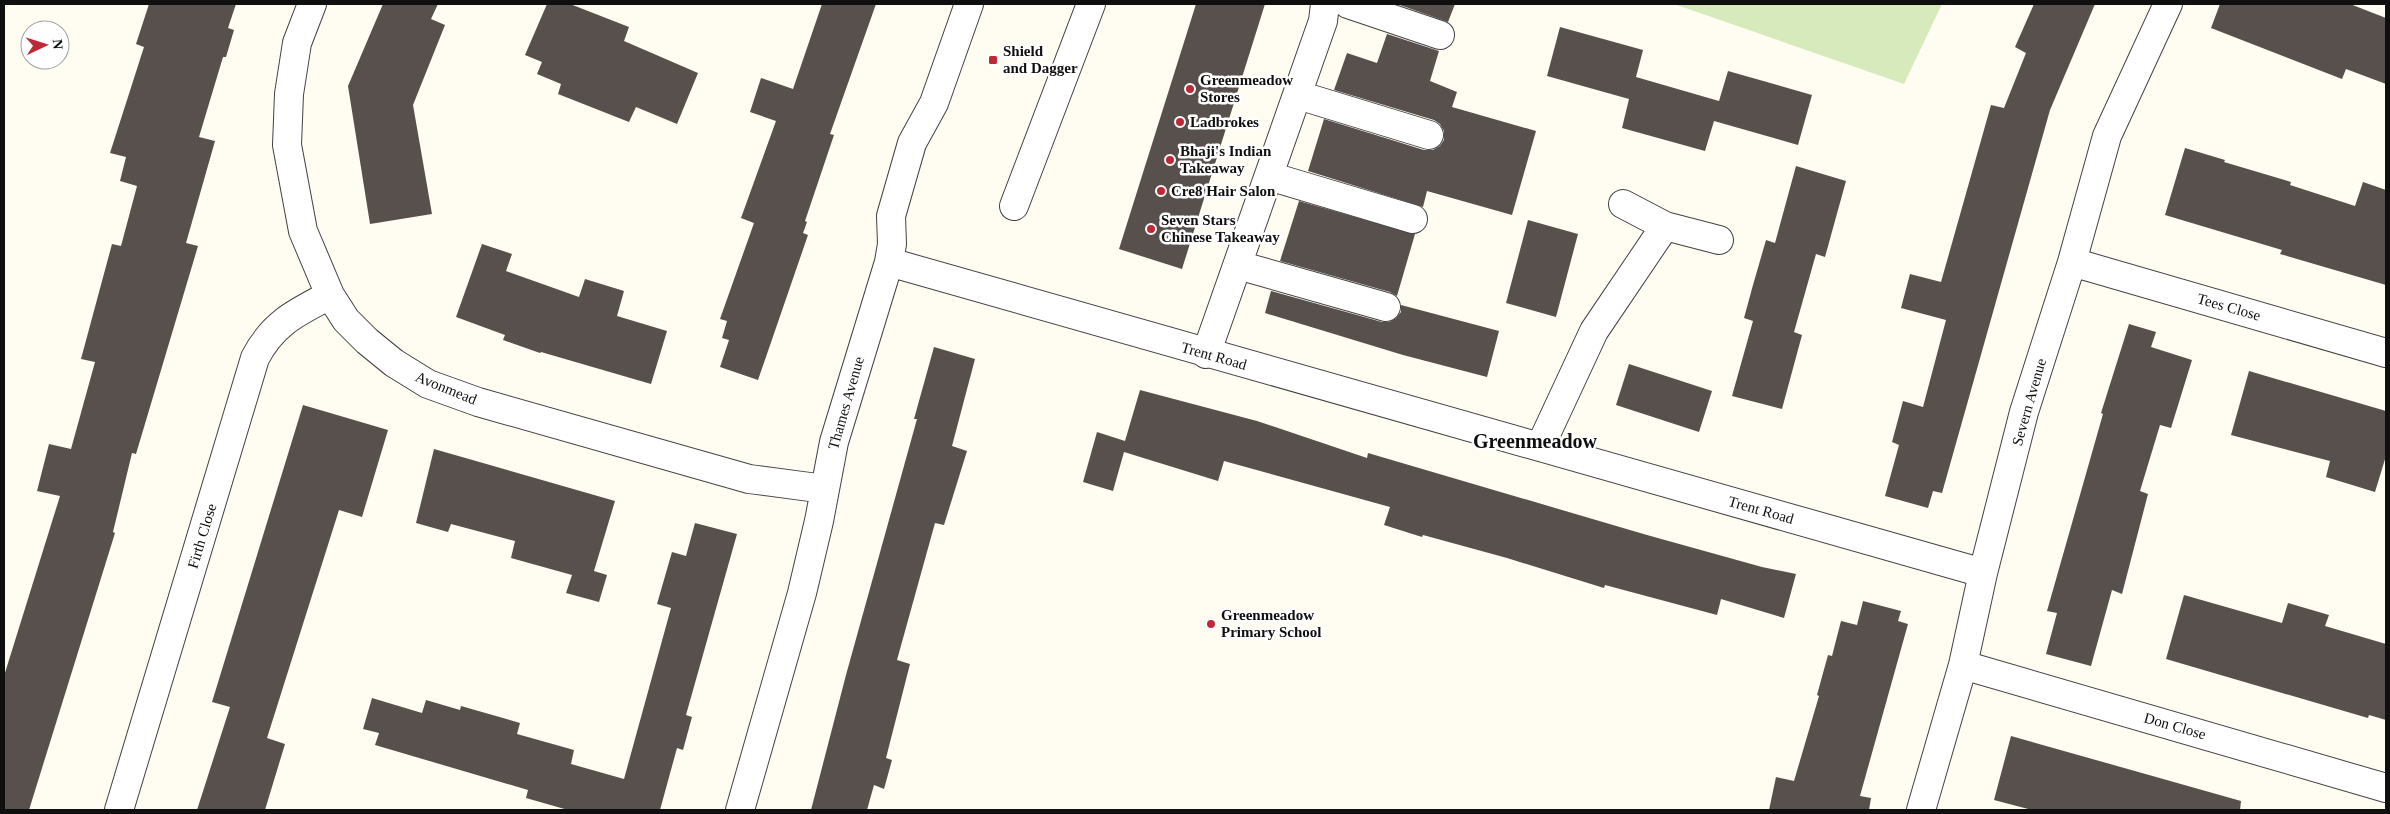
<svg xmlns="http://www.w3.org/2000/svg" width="2390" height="814" viewBox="0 0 2390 814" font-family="'Times New Roman',serif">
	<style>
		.green { fill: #d6eabb }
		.building { fill: #58504c }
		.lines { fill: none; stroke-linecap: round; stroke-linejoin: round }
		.minor-casing { stroke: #424242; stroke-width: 30 }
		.minor { stroke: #fff; stroke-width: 28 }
		.poi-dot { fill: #bf2837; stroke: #fff; stroke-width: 2 }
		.labels { text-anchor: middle; stroke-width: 5; stroke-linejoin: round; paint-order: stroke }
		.poi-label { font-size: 15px; font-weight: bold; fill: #0f0f0f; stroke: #fff; text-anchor: start }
		.street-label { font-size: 15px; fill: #0f0f0f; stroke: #fff }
		.district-label { font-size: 20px; font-weight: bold; fill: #0f0f0f; stroke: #fff }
	</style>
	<rect width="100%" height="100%" fill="#fffcf2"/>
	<!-- green -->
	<path class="green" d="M 1674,4 L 1942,4 L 1904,84 Z"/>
	<!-- building -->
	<path class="building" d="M 149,4 L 236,4 L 228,28 L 234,30 L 226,57 L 223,57 L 199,137 L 215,141 L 186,243 L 198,246 L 136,454 L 132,453 L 113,532 L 115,533 L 29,810 L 4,810 L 4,676 L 60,496 L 37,491 L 49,444 L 71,449 L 95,362 L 81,359 L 112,244 L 121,246 L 137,186 L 120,181 L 126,157 L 110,153 L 144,47 L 136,44 Z
		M 383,4 L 438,4 L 431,19 L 445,25 L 413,105 L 432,214 L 370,224 L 348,86 Z
		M 547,4 L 570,4 L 629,27 L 624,41 L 698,73 L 677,124 L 636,107 L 629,122 L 558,94 L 561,84 L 537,74 L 542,62 L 525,55 Z
		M 822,4 L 876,4 L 830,134 L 834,135 L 805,221 L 807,222 L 803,233 L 808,235 L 758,380 L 720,367 L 729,340 L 722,338 L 727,321 L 720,319 L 754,223 L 741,218 L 776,121 L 750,112 L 761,78 L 793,89 Z
		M 1196,4 L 1265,4 L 1182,269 L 1119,249 Z
		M 1397,4 L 1455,4 L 1448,22 Z
		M 2034,4 L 2095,4 L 2050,110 L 1942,493 L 1933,491 L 1928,508 L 1885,496 L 1899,445 L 1892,442 L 1903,401 L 1923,407 L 1946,320 L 1901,308 L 1910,274 L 1941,282 L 1991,105 L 2004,108 L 2026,53 L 2015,47 Z
		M 2220,4 L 2350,4 L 2386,18 L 2386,84 L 2346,69 L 2342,79 L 2211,28 Z
		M 1560,27 L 1643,50 L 1636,77 L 1719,101 L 1728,71 L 1812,95 L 1798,145 L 1714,121 L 1705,151 L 1622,128 L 1629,99 L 1547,76 Z
		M 1387,34 L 1439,51 L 1430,81 L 1457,92 L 1452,107 L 1536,131 L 1512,215 L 1427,191 L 1423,207 L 1308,171 L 1324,119 L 1424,150 L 1433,150 L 1440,146 L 1444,140 L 1444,131 L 1440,124 L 1434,120 L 1334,90 L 1347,53 L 1377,63 Z
		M 2185,148 L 2225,160 L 2224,162 L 2291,182 L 2290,185 L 2355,206 L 2363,182 L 2386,190 L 2386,285 L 2280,254 L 2282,250 L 2165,215 Z
		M 1796,166 L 1846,181 L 1825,257 L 1816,254 L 1794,332 L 1802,335 L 1782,409 L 1732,396 L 1753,321 L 1744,318 L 1753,285 L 1766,240 L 1775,243 Z
		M 1299,201 L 1415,234 L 1397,296 L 1390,292 L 1280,261 Z
		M 1528,220 L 1578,234 L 1556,317 L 1506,303 Z
		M 482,244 L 512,254 L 506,271 L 579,297 L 585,279 L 624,291 L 617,316 L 667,331 L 651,384 L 541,352 L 540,353 L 503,340 L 505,335 L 456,317 Z
		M 1271,291 L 1382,322 L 1389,322 L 1396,318 L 1401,312 L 1401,305 L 1499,331 L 1487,377 L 1403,355 L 1265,313 Z
		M 2129,324 L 2156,332 L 2151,347 L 2192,360 L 2171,428 L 2160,425 L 2140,491 L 2148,494 L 2122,594 L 2112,590 L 2091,666 L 2046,654 L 2057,613 L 2047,611 L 2103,414 L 2101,413 Z
		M 934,347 L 975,359 L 952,446 L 967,451 L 944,525 L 935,523 L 897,660 L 910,664 L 886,758 L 892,760 L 884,789 L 874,785 L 867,810 L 811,810 L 846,675 L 917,419 L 914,419 Z
		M 1629,364 L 1712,391 L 1699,432 L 1616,405 Z
		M 2249,371 L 2386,411 L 2386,456 L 2375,492 L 2326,477 L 2330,461 L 2231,435 Z
		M 1140,390 L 1257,421 L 1367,458 L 1368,453 L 1647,535 L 1762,567 L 1796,574 L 1784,618 L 1721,599 L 1717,615 L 1605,585 L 1604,588 L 1507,558 L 1423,535 L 1422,537 L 1384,525 L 1390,507 L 1224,461 L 1218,481 L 1124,452 L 1113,491 L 1083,482 L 1097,432 L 1125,441 Z
		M 303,405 L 388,430 L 362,517 L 339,510 L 267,738 L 285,744 L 265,810 L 197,810 L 230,707 L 212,702 Z
		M 434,449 L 615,501 L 594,571 L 607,575 L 599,602 L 566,593 L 572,575 L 511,558 L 515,541 L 451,524 L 448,532 L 416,523 Z
		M 695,523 L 737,534 L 686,715 L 692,717 L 683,750 L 677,748 L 660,810 L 568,810 L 526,798 L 528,790 L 375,745 L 379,733 L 363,729 L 372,698 L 422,713 L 426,700 L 460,710 L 461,706 L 520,723 L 517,734 L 574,750 L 571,764 L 624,779 L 671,608 L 657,604 L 672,552 L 686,556 Z
		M 2184,595 L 2282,623 L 2288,603 L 2329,615 L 2325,626 L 2386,644 L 2386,720 L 2369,715 L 2368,718 L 2166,659 Z
		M 1863,601 L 1901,611 L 1898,621 L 1908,624 L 1860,796 L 1871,798 L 1869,810 L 1769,810 L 1776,777 L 1794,781 L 1819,696 L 1817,695 L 1828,655 L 1832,656 L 1841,621 L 1857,625 Z
		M 2011,736 L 2241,801 L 2240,810 L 2032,810 L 1994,800 Z"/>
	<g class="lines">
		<!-- minor casing -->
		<g class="minor-casing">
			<path id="minor" d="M 312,4 L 297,43 L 289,94 L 287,145 L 303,231 L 330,295 L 346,320 L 367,341 L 394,363 L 428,384 L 478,402 L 749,479 L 825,489
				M 1348,4 L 1440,35
				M 1298,95 L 1429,135
				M 1269,176 L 1413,219
				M 1623,204 L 1665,226 L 1719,240
				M 1014,206 L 1091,4
				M 889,262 L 1983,573
				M 2072,262 L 2386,353
				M 1238,265 L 1386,307
				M 1206,354 L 1323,21 L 1325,4
				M 1540,447 L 1594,331 L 1665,226
				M 1963,665 L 2386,788
				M 119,810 L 255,358 C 273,323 297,312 330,295
				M 740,810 L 802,593 L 819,521 L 834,442 L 889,262 L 892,244 L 891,216 L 912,143 L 934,103 L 969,4
				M 1921,810 L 1963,665 L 1983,573 L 2024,412 L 2072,262 L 2107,136 L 2168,4"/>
		</g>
		<!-- minor -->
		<use href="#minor" class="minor"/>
	</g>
	<!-- markers -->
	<g class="poi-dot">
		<rect x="988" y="55" width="10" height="10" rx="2.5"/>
		<circle cx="1190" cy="89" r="5"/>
		<circle cx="1180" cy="122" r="5"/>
		<circle cx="1170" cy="160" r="5"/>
		<circle cx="1161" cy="191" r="5"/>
		<circle cx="1151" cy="229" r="5"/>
		<circle cx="1211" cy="624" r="5"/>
	</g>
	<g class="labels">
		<!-- poi labels -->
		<g class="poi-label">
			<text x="1003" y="56">Shield<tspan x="1003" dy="17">and Dagger</tspan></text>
			<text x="1200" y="85">Greenmeadow<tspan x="1200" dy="17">Stores</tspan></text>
			<text x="1190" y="127">Ladbrokes</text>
			<text x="1180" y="156">Bhaji's Indian<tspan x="1180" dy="17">Takeaway</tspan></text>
			<text x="1171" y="196">Cre8 Hair Salon</text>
			<text x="1161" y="225">Seven Stars<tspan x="1161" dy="17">Chinese Takeaway</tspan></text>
			<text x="1221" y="620">Greenmeadow<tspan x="1221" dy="17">Primary School</tspan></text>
		</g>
		<!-- street labels -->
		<g class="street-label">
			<text transform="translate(2229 307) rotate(16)" y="5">Tees Close</text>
			<text transform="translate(1214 356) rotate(16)" y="5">Trent Road</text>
			<text transform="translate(446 388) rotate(22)" y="5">Avonmead</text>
			<text transform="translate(2029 402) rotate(-74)" y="5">Severn Avenue</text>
			<text transform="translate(846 403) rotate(-74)" y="5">Thames Avenue</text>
			<text transform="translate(1761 510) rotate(16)" y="5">Trent Road</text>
			<text transform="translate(202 536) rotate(-73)" y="5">Firth Close</text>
			<text transform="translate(2175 726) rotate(16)" y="5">Don Close</text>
		</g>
		<!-- district labels -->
		<g class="district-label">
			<text x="1535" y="448">Greenmeadow</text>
		</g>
	</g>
	<!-- border -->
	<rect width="2390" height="814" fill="none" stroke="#0f0f0f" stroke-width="10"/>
	<!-- north arrow -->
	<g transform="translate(45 45) rotate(86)"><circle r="24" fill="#ffffff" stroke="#9f9f9f"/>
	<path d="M0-4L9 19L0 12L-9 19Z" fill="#bf2837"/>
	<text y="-8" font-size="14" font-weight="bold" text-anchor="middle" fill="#0f0f0f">N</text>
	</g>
</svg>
